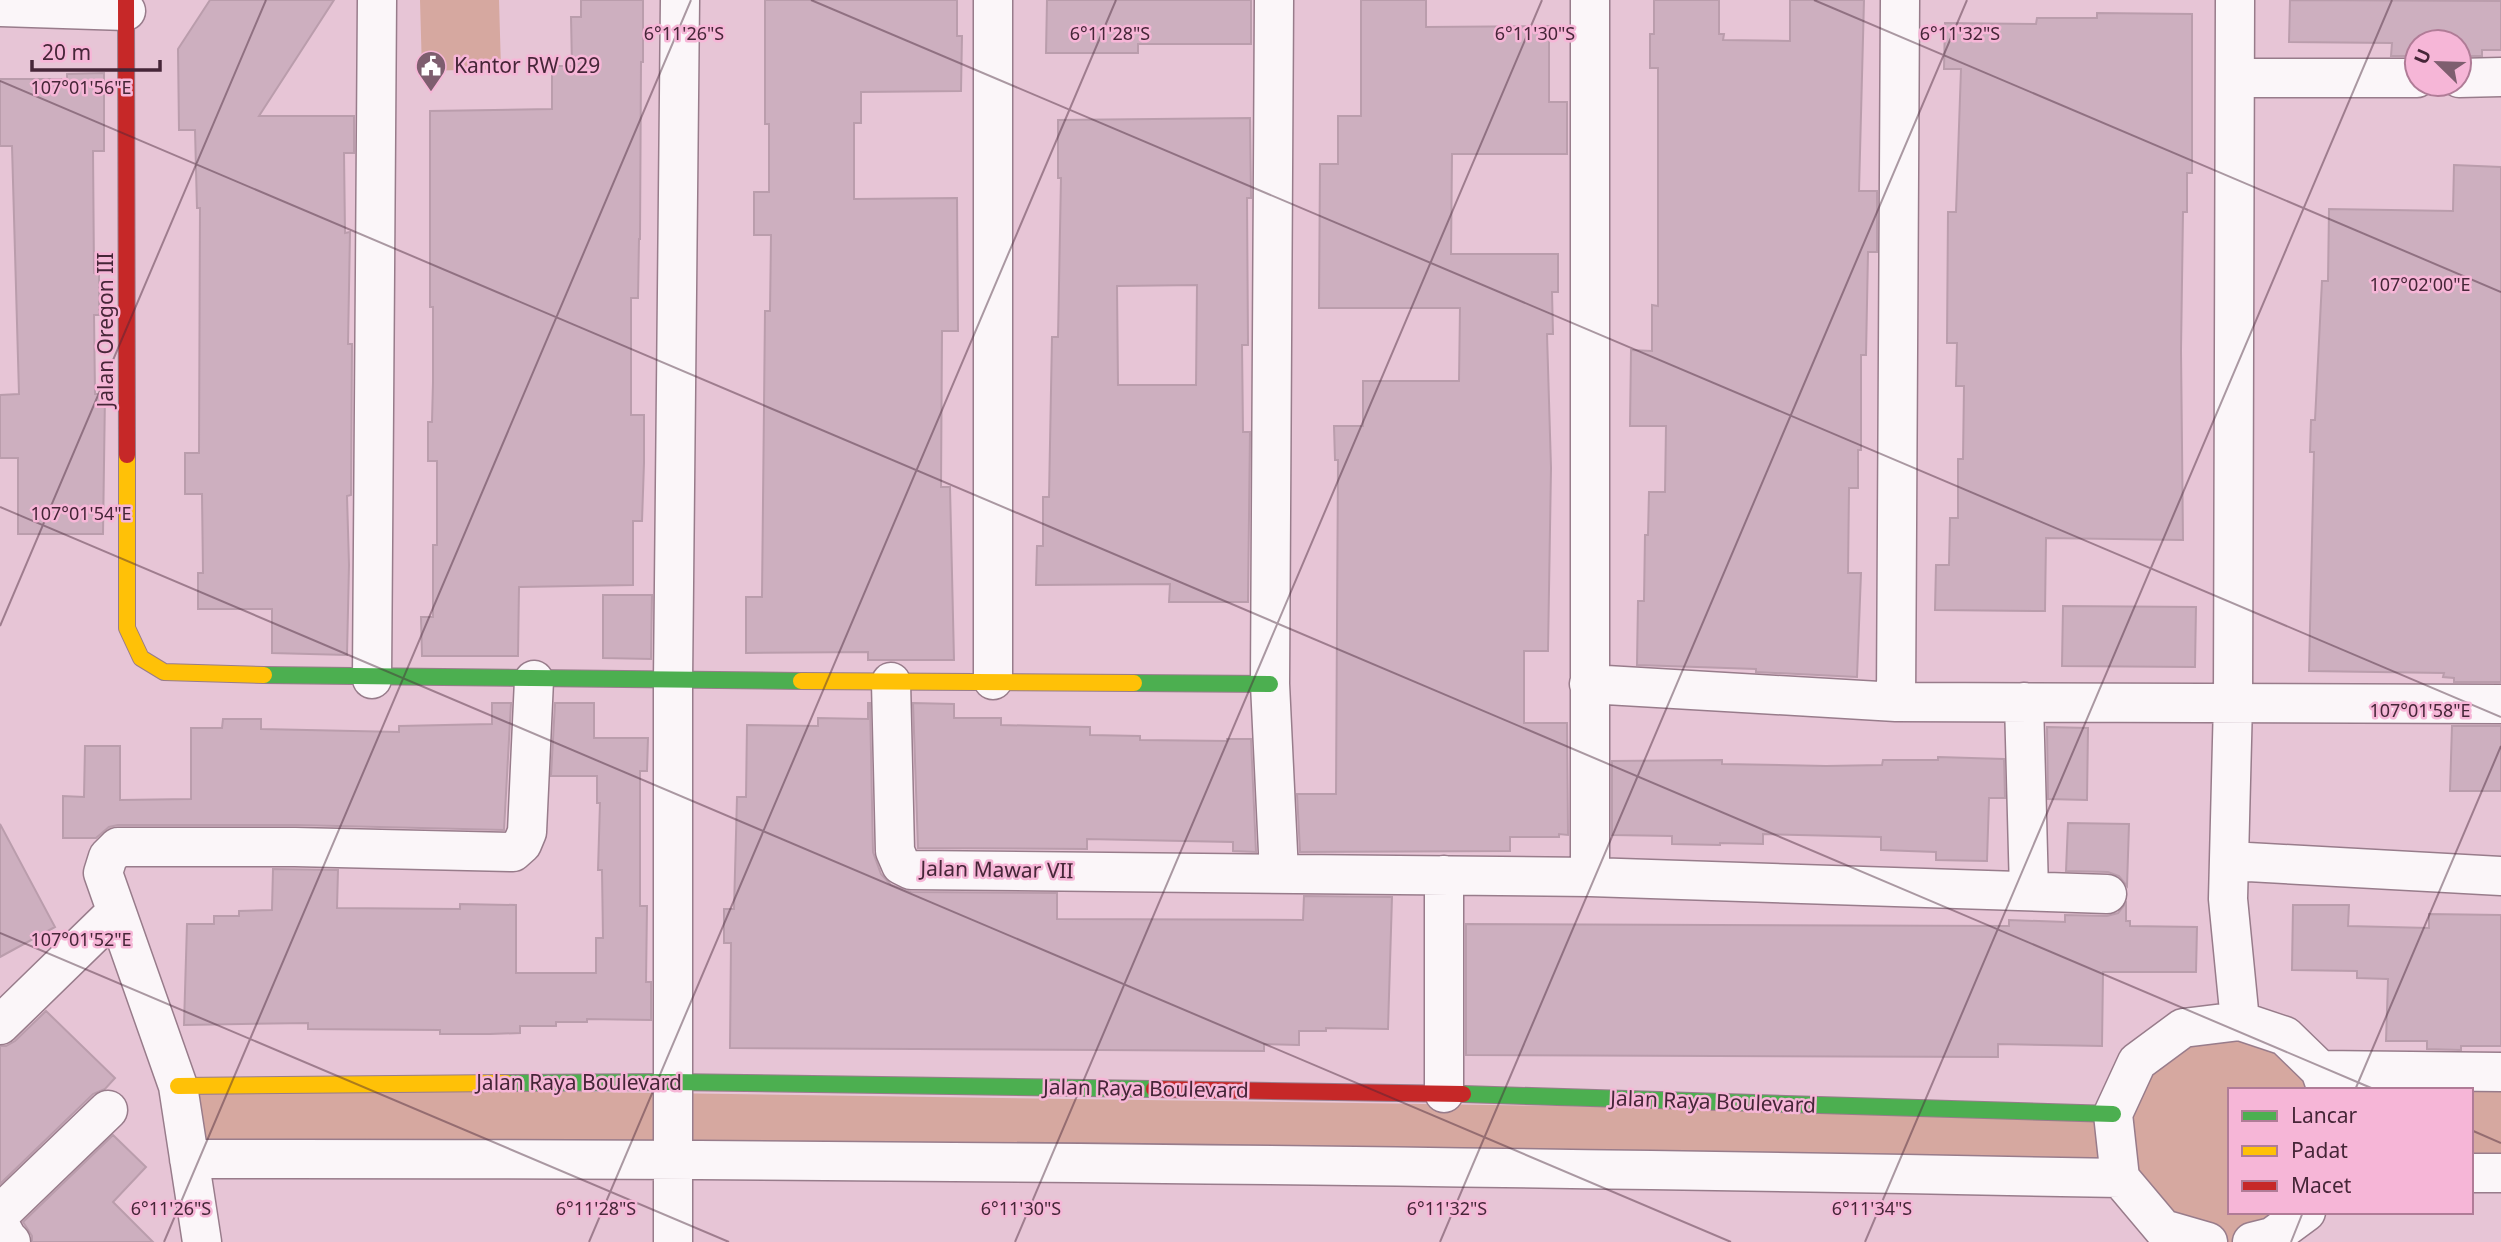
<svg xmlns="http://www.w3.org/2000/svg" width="2501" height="1242" viewBox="0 0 2501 1242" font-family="'Noto Sans',sans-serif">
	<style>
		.green { fill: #d6a8a0 }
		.building { fill: #cdafbf; stroke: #ba9dac; stroke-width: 2; fill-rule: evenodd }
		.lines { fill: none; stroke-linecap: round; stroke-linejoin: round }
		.street-casing { stroke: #987c8b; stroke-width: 41 }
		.fast-casing { stroke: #987c8b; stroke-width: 18 }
		.slow-casing { stroke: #987c8b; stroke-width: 18 }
		.jam-casing { stroke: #987c8b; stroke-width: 18 }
		.street { stroke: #fbf6f9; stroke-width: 38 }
		.fast { stroke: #4caf50; stroke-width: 16 }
		.slow { stroke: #ffc107; stroke-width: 16 }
		.jam { stroke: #c62828; stroke-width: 16 }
		.ticks { fill: none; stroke: #462638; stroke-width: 2; stroke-opacity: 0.45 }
		.labels { text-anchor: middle; stroke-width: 5; stroke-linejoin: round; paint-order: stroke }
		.poi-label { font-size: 21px; fill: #462638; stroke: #f6b6d7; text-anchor: start }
		.street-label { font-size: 21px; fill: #462638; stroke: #f6b6d7 }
		.ticks-label { font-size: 18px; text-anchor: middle; fill: #462638; stroke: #f6b6d7; stroke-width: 5; stroke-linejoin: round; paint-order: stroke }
	</style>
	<rect width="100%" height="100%" fill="#e7c5d6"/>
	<!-- green -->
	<path class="green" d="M 420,0 L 499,0 L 501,69 L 422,71 Z
		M 2240,1021 L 2320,1070 L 2501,1072 L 2501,1173 L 2471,1173 L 2471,1090 L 2230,1090 L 2230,1212 L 2306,1212 L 2252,1242 L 2208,1242 L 2120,1178 L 189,1159 L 178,1086 L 2113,1114 L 2137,1062 Z"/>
	<!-- building -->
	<path class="building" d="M 210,0 L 334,0 L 259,116 L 354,116 L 354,153 L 344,153 L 345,233 L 350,232 L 348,344 L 352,344 L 351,495 L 347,496 L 349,565 L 347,655 L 272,653 L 272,609 L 198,609 L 198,573 L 203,573 L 202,494 L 185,494 L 185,453 L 199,453 L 200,208 L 197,208 L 195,130 L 179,130 L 178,49 Z
		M 581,0 L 643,0 L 643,62 L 641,62 L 640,239 L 639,239 L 638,298 L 631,298 L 631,415 L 644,415 L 644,463 L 642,521 L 633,521 L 633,585 L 519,587 L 518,656 L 422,656 L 421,617 L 433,617 L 433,545 L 437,545 L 437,461 L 428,461 L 428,422 L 432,422 L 433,382 L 433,307 L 430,307 L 430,111 L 552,109 L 552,66 L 572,66 L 571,17 L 581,17 Z
		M 765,0 L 957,0 L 957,36 L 962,36 L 961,91 L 861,92 L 861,123 L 854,123 L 854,199 L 957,198 L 958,331 L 942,331 L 941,487 L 950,487 L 954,660 L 868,660 L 868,652 L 746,653 L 746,597 L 762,597 L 765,311 L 770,311 L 771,235 L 754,235 L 754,192 L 769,192 L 769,124 L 765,124 Z
		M 1047,0 L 1251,0 L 1251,44 L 1138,44 L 1138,53 L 1046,53 Z
		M 1361,0 L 1426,0 L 1426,27 L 1549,26 L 1549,102 L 1567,102 L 1567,154 L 1452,154 L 1451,254 L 1558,254 L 1558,292 L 1552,292 L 1553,334 L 1547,334 L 1551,468 L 1548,651 L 1524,651 L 1524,723 L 1567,723 L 1568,835 L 1559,834 L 1559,837 L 1510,837 L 1510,851 L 1300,852 L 1297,794 L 1336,794 L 1338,460 L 1335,460 L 1334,426 L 1363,426 L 1363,381 L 1459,381 L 1460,308 L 1319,308 L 1320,164 L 1338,164 L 1338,116 L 1361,116 Z
		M 1654,0 L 1719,0 L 1719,34 L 1724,34 L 1723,40 L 1790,41 L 1790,0 L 1864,0 L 1859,191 L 1877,191 L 1877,252 L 1868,252 L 1866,355 L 1861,355 L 1861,450 L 1858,450 L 1858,488 L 1849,488 L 1848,573 L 1861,573 L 1857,677 L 1756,672 L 1756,669 L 1637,665 L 1638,601 L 1644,601 L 1645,535 L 1648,535 L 1649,492 L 1665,492 L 1666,426 L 1630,426 L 1631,350 L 1652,351 L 1652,305 L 1658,306 L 1658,68 L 1650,68 L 1650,34 L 1654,34 Z
		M 2290,0 L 2501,1 L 2501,50 L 2482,50 L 2482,56 L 2459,56 L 2459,42 L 2417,42 L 2417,56 L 2391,56 L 2392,43 L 2289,42 Z
		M 2097,13 L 2192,14 L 2192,173 L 2187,173 L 2187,212 L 2183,212 L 2181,351 L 2183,540 L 2046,538 L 2045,611 L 1935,610 L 1936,565 L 1949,565 L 1950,518 L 1958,518 L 1958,459 L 1963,459 L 1964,386 L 1956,386 L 1957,343 L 1947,343 L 1948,212 L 1956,212 L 1961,69 L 1944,69 L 1945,23 L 2036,24 L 2037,18 L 2097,18 Z
		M 104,73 L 104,151 L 93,151 L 94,273 L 99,273 L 99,315 L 94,315 L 95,394 L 105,394 L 103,534 L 18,534 L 18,458 L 0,458 L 0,395 L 19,394 L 12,146 L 0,146 L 0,79 L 67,79 L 67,74 Z
		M 1250,118 L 1251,198 L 1247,198 L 1248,345 L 1242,345 L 1243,432 L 1250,432 L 1248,602 L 1169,602 L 1170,584 L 1036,585 L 1037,546 L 1043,546 L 1043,497 L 1049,497 L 1052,337 L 1058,337 L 1061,178 L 1058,178 L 1058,120 ZM 1197,285 L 1196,385 L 1118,385 L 1117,286 Z
		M 2454,165 L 2501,167 L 2501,682 L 2454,682 L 2454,678 L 2443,677 L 2444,673 L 2309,671 L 2314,452 L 2310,452 L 2311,420 L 2315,420 L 2322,281 L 2328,281 L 2329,209 L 2453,211 Z
		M 603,595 L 652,595 L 651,659 L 603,658 Z
		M 2063,606 L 2196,607 L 2195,667 L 2062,666 Z
		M 492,703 L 511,703 L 504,830 L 296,825 L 118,825 L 109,827 L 96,838 L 63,838 L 63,796 L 84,797 L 85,746 L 120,746 L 120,800 L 191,799 L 191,728 L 222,728 L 223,719 L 261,719 L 261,729 L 399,732 L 399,726 L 492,724 Z
		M 555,703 L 594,703 L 594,738 L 648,738 L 647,771 L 640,771 L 640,906 L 647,906 L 646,982 L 651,982 L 651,1020 L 587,1019 L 587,1022 L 556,1022 L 556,1026 L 520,1026 L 520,1033 L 490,1034 L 440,1034 L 440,1030 L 308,1029 L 308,1023 L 184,1025 L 187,924 L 214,924 L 214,916 L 239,916 L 239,911 L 272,910 L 273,869 L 338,870 L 337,908 L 460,909 L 460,904 L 516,905 L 516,973 L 596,973 L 596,938 L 603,938 L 602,870 L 598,870 L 600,803 L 597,803 L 597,776 L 551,776 Z
		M 868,703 L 870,703 L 873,852 L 881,874 L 891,885 L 911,892 L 1057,893 L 1057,919 L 1303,920 L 1304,896 L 1392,897 L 1388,1029 L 1326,1028 L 1326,1031 L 1299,1031 L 1299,1045 L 1264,1044 L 1264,1051 L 730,1048 L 731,943 L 724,943 L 724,909 L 734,909 L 737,797 L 746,797 L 747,725 L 818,726 L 818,718 L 868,719 Z
		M 913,703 L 954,704 L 954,718 L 1001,718 L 1001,725 L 1090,727 L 1090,735 L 1140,736 L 1140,740 L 1227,741 L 1227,739 L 1251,739 L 1256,852 L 1233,851 L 1233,842 L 1087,839 L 1087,849 L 918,848 Z
		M 2452,726 L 2501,726 L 2501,791 L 2450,791 Z
		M 2047,727 L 2088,728 L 2087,800 L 2048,799 Z
		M 1938,757 L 2004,759 L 2005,798 L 1989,798 L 1987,861 L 1936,860 L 1936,852 L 1881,850 L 1881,837 L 1763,834 L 1763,844 L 1720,843 L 1720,845 L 1672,844 L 1672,836 L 1612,835 L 1612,761 L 1722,760 L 1722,764 L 1826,766 L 1882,765 L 1883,760 L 1938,760 Z
		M 2068,823 L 2129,824 L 2127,886 L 2119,876 L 2108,872 L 2066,871 Z
		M 0,824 L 55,927 L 0,957 Z
		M 2126,903 L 2126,921 L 2130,921 L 2130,926 L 2197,927 L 2196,972 L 2103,972 L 2102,1046 L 1998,1044 L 1998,1057 L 1466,1055 L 1466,924 L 2009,926 L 2009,920 L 2065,922 L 2065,915 L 2107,916 L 2118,913 Z
		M 2293,905 L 2349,905 L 2348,926 L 2429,928 L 2429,914 L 2501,915 L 2501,1046 L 2461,1046 L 2461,1050 L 2427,1049 L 2427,1041 L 2386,1041 L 2388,979 L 2357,978 L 2357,971 L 2292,970 Z
		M 46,1011 L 115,1078 L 105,1089 L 93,1094 L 0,1184 L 0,1046 L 6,1046 L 15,1041 Z
		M 113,1135 L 146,1167 L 113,1202 L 153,1242 L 32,1242 L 32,1236 L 23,1222 Z"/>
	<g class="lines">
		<!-- street casing -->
		<g class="street-casing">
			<path id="street" d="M 993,0 L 993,680
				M 1274,0 L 1270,684 L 1279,873
				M 2235,0 L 2233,702 L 2228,899 L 2240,1021
				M 0,7 L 126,11
				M 2235,78 L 2417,78
				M 2459,78 L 2501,77
				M 372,679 L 377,0
				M 891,682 L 895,851 L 901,865 L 911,870 L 1590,877 L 2107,894
				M 1589,684 L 1896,702 L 2501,704
				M 1896,702 L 1900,0
				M 2024,702 L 2029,891
				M 2230,861 L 2501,876
				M 1590,877 L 1590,0
				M 0,1025 L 116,912
				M 2320,1070 L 2501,1072
				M 1444,1093 L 1444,875
				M 189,1159 C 833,1158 1476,1166 2120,1178
				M 2471,1173 L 2501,1173
				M 0,1214 L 108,1110
				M 0,1225 L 7,1238 L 11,1242
				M 202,1242 L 178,1086 L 103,873 L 108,857 L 118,847 L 295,847 L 513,852 L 522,844 L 527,832 L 534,680
				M 673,1242 L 673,681 L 680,0
				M 2208,1242 L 2163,1229 L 2120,1178 L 2113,1114 L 2137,1062 L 2183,1028 L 2240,1021 L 2285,1036 L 2320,1070 L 2327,1090
				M 2252,1242 L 2272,1237 L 2306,1212"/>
		</g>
		<!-- fast casing -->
		<g class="fast-casing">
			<path id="fast" d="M 264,675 L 801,681
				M 1134,683 L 1270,684
				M 506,1083 L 672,1082 L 1154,1089
				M 1463,1094 L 2113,1114"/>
		</g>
		<!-- slow casing -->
		<g class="slow-casing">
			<path id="slow" d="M 127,455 L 127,628 L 141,658 L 164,672 L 264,675
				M 801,681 L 1134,683
				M 178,1086 L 506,1083"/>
		</g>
		<!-- jam casing -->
		<g class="jam-casing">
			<path id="jam" d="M 126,0 L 127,455
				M 1154,1089 L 1463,1094"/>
		</g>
		<!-- street -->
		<use href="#street" class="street"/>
		<!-- fast -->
		<use href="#fast" class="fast"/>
		<!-- slow -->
		<use href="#slow" class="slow"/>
		<!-- jam -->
		<use href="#jam" class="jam"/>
	</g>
	<!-- ticks -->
	<path class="ticks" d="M 811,0 L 2501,717M 1814,0 L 2501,292M 0,81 L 2376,1090M 0,507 L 1731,1242M 0,626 L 266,0M 0,933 L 729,1242M 2355,1090 L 2501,746M 2471,1130 L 2501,1143M 164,1242 L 691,0M 589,1242 L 1116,0M 1015,1242 L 1542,0M 1440,1242 L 1967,0M 1865,1242 L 2392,0M 2291,1242 L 2303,1212"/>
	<!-- icons -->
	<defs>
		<g id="civic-pin" transform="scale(1.575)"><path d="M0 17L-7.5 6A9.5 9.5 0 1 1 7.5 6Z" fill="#7e5e6f" stroke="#f6b6d7"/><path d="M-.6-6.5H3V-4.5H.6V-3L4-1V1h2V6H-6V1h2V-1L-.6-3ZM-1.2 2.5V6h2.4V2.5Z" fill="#fff"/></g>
	</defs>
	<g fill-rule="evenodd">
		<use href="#civic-pin" x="431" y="66"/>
	</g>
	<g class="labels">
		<!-- poi labels -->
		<g class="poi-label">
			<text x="454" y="73">Kantor RW 029</text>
		</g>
		<!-- street labels -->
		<g class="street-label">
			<text transform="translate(106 330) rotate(-90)" y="7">Jalan Oregon III</text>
			<text transform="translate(997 870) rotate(1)" y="7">Jalan Mawar VII</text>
			<text x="579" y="1090">Jalan Raya Boulevard</text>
			<text transform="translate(1146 1089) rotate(1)" y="7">Jalan Raya Boulevard</text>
			<text transform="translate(1713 1102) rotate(2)" y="7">Jalan Raya Boulevard</text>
		</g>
	</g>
	<g class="ticks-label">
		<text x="684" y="40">6°11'26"S</text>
		<text x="1110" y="40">6°11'28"S</text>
		<text x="1535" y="40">6°11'30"S</text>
		<text x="1960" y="40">6°11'32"S</text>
		<text x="81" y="94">107°01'56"E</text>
		<text x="2420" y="291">107°02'00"E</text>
		<text x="81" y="520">107°01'54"E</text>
		<text x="2420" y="717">107°01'58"E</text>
		<text x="81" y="946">107°01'52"E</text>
		<text x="171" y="1215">6°11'26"S</text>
		<text x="596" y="1215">6°11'28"S</text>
		<text x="1021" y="1215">6°11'30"S</text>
		<text x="1447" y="1215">6°11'32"S</text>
		<text x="1872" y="1215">6°11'34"S</text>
	</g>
	<!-- legend -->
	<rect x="2228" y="1088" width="245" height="126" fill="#f6b6d7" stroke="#b07c97" stroke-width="2"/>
	<rect x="2242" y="1111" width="35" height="10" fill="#4caf50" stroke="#b07c97" stroke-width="2"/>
	<text x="2291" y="1123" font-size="21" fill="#462638">Lancar</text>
	<rect x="2242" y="1146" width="35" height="10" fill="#ffc107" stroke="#b07c97" stroke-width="2"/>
	<text x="2291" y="1158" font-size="21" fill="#462638">Padat</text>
	<rect x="2242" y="1181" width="35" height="10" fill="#c62828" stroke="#b07c97" stroke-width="2"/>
	<text x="2291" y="1193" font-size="21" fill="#462638">Macet</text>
	<!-- north arrow -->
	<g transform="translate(2438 63) rotate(293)"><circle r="33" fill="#f6b6d7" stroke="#b07c97" stroke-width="2"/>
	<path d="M0-5L12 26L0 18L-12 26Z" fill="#7e5e6f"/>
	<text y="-10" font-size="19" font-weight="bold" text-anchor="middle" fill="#462638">U</text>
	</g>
	<!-- scale -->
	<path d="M32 60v10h128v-10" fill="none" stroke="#462638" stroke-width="3.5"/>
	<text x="42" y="60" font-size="21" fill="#462638" stroke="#f6b6d7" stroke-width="5" paint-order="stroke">20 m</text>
</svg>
